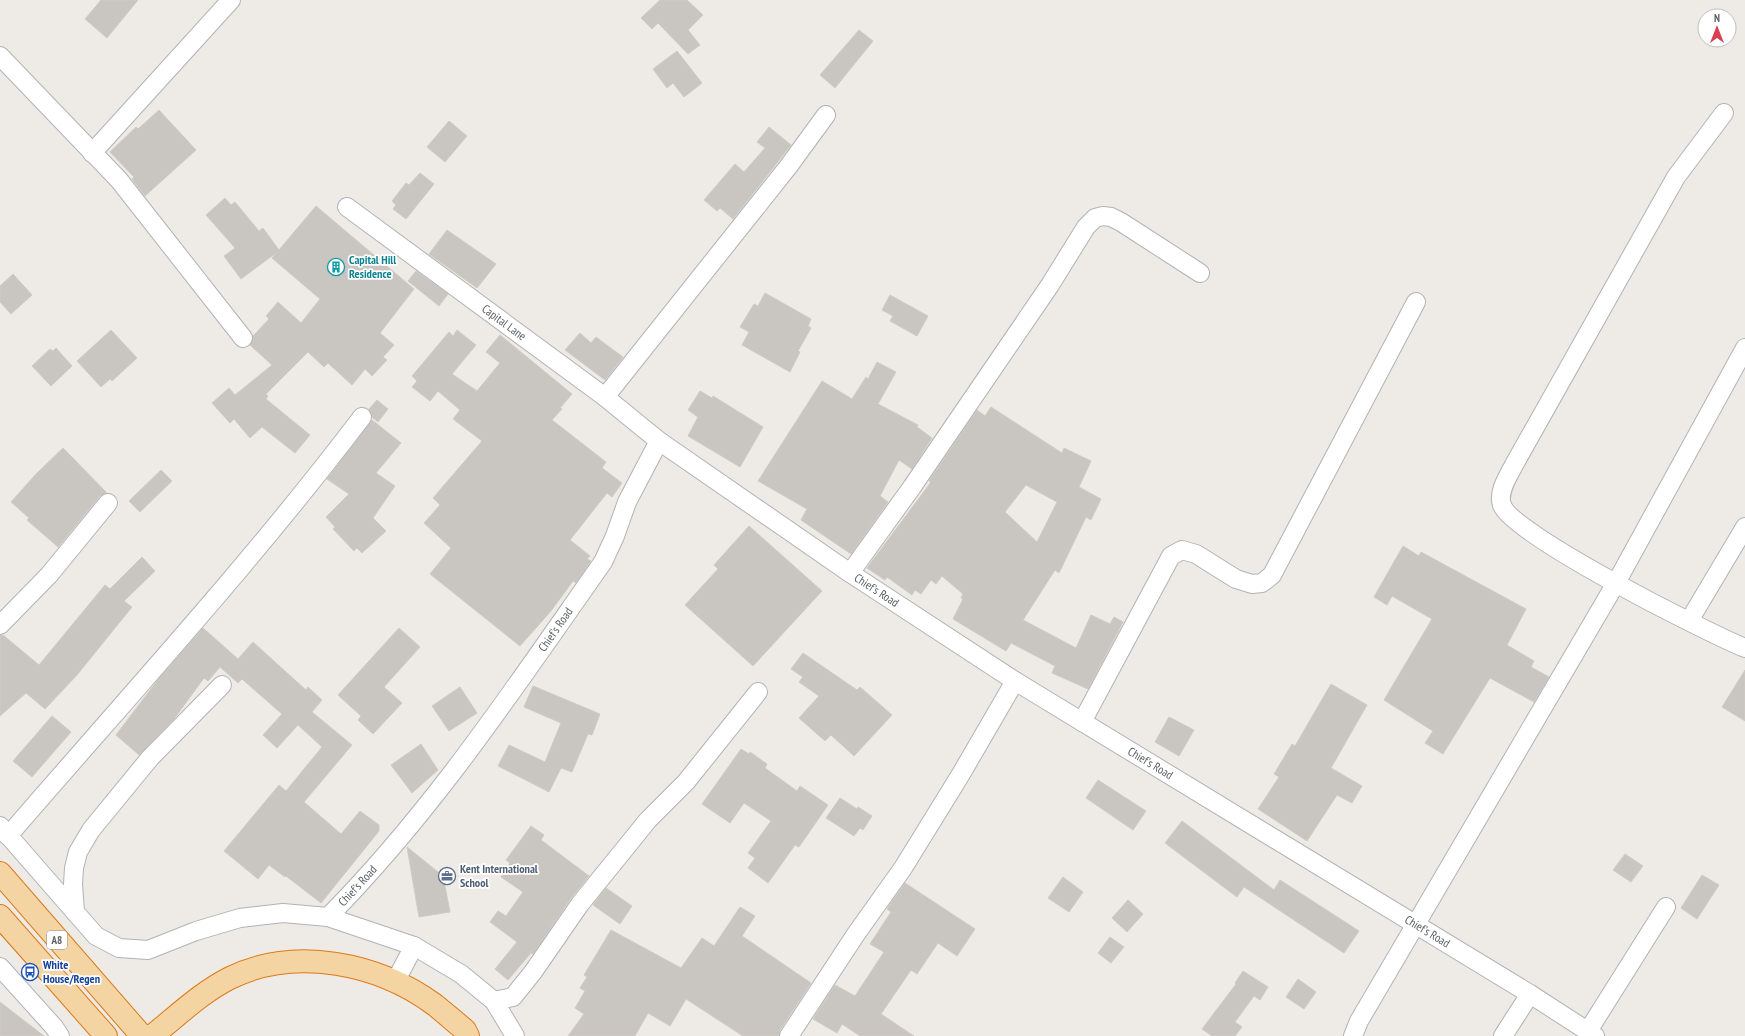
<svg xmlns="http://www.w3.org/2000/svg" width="1745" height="1036" viewBox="0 0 1745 1036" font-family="'PT Sans Narrow',sans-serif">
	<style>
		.building { fill: #c9c5c1; stroke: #d2cbc4; fill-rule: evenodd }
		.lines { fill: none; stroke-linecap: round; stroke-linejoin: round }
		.minor-casing { stroke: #b0b3b6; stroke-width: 20 }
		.trunk-casing { stroke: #dd7916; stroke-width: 24 }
		.minor { stroke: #fff; stroke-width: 18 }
		.trunk { stroke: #f5d4a4; stroke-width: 22 }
		.labels { text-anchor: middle; stroke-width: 3.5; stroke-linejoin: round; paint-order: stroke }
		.shield { fill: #fff; stroke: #8e9092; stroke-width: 1 }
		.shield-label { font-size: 11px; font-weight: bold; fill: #5d6164 }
		.culture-label { font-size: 12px; font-weight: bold; fill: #0d838f; stroke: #fff; text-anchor: start }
		.street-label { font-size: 12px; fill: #5d6164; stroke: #fff }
		.service-label { font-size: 12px; font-weight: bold; fill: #4e5e75; stroke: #fff; text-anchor: start }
		.transit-label { font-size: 12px; font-weight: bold; fill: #164399; stroke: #fff; text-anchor: start }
	</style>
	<rect width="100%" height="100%" fill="#eeeae5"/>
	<!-- building -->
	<path class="building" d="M 101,0 L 138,0 L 107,38 L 85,19 Z
		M 660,0 L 687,0 L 703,15 L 688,30 L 700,45 L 688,54 L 658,23 L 652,29 L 641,18 Z
		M 859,30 L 873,41 L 835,88 L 820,75 Z
		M 677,51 L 702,83 L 684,97 L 673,83 L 667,88 L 653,69 Z
		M 159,110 L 196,150 L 145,196 L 132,179 L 134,177 L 110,152 L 136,127 L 138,129 Z
		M 449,121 L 467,136 L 445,162 L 427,147 Z
		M 769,127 L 791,145 L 733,219 L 720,208 L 717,211 L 704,200 L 735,164 L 744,172 L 765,148 L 757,142 Z
		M 420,173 L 434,184 L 406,219 L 393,209 L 396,205 L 392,201 L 406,183 L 409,185 Z
		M 225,198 L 231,205 L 235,202 L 259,231 L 263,228 L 279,250 L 316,206 L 414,289 L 380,333 L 394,345 L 383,357 L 387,360 L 372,376 L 365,369 L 352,385 L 328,363 L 324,367 L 308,352 L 266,394 L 268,396 L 266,399 L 310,435 L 295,453 L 262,427 L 250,438 L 234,419 L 230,423 L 212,403 L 229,388 L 235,395 L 272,365 L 250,345 L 253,336 L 269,319 L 266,316 L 278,302 L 301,323 L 320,299 L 272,258 L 276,253 L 241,279 L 224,256 L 235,248 L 206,215 Z
		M 447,230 L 496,264 L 477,288 L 429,254 Z
		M 416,271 L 448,294 L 439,306 L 408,281 Z
		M 13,274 L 32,295 L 11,314 L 0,302 L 0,286 Z
		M 765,293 L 811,319 L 808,326 L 811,328 L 798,351 L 800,352 L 790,372 L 742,345 L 749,332 L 740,327 L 754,304 L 758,306 Z
		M 890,295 L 928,316 L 917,336 L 890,321 L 893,316 L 882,310 Z
		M 111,330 L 137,358 L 112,381 L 110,379 L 101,387 L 77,361 Z
		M 457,330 L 476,345 L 452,374 L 477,391 L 500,363 L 486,352 L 500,335 L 572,394 L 560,408 L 562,409 L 552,420 L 606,462 L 602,468 L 622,483 L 612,497 L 607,493 L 570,540 L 590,556 L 587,559 L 591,561 L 576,583 L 573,581 L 551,611 L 520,646 L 430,574 L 451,548 L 424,523 L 440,505 L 433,498 L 482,441 L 453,419 L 460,410 L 438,391 L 430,401 L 412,387 L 417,381 L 412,376 L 449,332 L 453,336 Z
		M 580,333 L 591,343 L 596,337 L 623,357 L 605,380 L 565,350 Z
		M 56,348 L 72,366 L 51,386 L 32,366 L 50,349 L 53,351 Z
		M 877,362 L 896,372 L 878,404 L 918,425 L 917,427 L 932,438 L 912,469 L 899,460 L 880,496 L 888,502 L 851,554 L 801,520 L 807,509 L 758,481 L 822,381 L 852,399 L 866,377 L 868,379 Z
		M 700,391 L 712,398 L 713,396 L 763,427 L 740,467 L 688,436 L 698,417 L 688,410 Z
		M 377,400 L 388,409 L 378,422 L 372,417 L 369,409 Z
		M 991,407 L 1062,453 L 1064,448 L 1091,461 L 1079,487 L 1101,499 L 1091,520 L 1086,517 L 1059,573 L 1055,570 L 1023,620 L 1076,648 L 1091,615 L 1110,624 L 1114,617 L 1123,622 L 1088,689 L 1052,673 L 1055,666 L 1011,643 L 1006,651 L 953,619 L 963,599 L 961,598 L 963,594 L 942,576 L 936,584 L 931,580 L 921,594 L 915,590 L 912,595 L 887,577 L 885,580 L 867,568 L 931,482 L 929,481 L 977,410 L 985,416 ZM 1026,485 L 1057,502 L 1037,542 L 1005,512 Z
		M 372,420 L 401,443 L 376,473 L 395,486 L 373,518 L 386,531 L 362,553 L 357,548 L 354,551 L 333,529 L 335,527 L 326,517 L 349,494 L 327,479 Z
		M 63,448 L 107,493 L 100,496 L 58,547 L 27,520 L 29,518 L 11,502 L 36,474 Z
		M 161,470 L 172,481 L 140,512 L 129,501 Z
		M 749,526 L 822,591 L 753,666 L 685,605 L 718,569 L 714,565 Z
		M 1403,546 L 1419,556 L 1421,552 L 1526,609 L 1507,645 L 1534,661 L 1531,667 L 1549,677 L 1534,702 L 1490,678 L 1443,754 L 1425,743 L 1433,731 L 1384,700 L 1432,619 L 1392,596 L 1387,605 L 1374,597 Z
		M 142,557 L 155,571 L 124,601 L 132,607 L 77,675 L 45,709 L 26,693 L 0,716 L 0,635 L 3,635 L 39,665 L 105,585 L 110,589 Z
		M 203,628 L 238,659 L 253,642 L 306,690 L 308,687 L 322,700 L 312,712 L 352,745 L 304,802 L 341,834 L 360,811 L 379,825 L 379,831 L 321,903 L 286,876 L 285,877 L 269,865 L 258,879 L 224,851 L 279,785 L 286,791 L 322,747 L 298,725 L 277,748 L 263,735 L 282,714 L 242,679 L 238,683 L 220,667 L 208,681 L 204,678 L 174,719 L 139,755 L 116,735 L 160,677 Z
		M 399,628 L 420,647 L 384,687 L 402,703 L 373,734 L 358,720 L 361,716 L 338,695 Z
		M 803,653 L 857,690 L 860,687 L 892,715 L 854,756 L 831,735 L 825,741 L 799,718 L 819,696 L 799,682 L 803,677 L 791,669 Z
		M 1745,670 L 1745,721 L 1722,707 Z
		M 1331,684 L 1367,705 L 1331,768 L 1362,786 L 1352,803 L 1337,795 L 1307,841 L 1258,809 L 1279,777 L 1274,774 L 1292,744 L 1295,746 Z
		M 533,686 L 600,714 L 592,735 L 588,734 L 572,772 L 561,768 L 549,792 L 498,766 L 509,745 L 545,762 L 561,723 L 524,707 Z
		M 460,687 L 477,713 L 449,731 L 432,706 Z
		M 52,716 L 71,732 L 32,777 L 13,761 Z
		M 1169,717 L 1194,730 L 1179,756 L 1155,742 Z
		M 421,744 L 438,770 L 412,793 L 391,765 Z
		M 741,749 L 749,754 L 750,752 L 767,764 L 765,768 L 797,791 L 800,786 L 828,805 L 799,847 L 795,845 L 768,883 L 748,868 L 755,858 L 748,853 L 771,821 L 744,803 L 730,823 L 702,804 Z
		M 1098,780 L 1146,811 L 1133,830 L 1086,798 Z
		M 840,798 L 857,809 L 858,807 L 872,816 L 863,830 L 860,828 L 854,836 L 826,818 Z
		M 1182,821 L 1274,890 L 1280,880 L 1359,931 L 1344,953 L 1244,887 L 1237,897 L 1165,843 Z
		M 531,826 L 544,835 L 541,840 L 589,876 L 571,898 L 533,954 L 531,953 L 508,980 L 495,969 L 517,942 L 490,922 L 498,911 L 506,916 L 523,892 L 501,877 L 510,863 L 506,860 Z
		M 407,847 L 443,876 L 450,912 L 419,917 Z
		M 1625,854 L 1643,866 L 1631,882 L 1613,870 Z
		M 1702,875 L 1719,885 L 1697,919 L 1681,908 Z
		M 1063,877 L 1083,892 L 1069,912 L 1048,898 Z
		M 905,883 L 975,929 L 957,956 L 938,943 L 917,974 L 911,970 L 881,1014 L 914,1036 L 860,1036 L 842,1024 L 837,1033 L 813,1019 L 835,985 L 855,996 L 884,952 L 870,944 L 891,912 L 887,909 Z
		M 606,888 L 632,906 L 620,924 L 593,905 Z
		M 1128,900 L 1143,914 L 1127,932 L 1112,918 Z
		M 740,907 L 755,916 L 742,936 L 811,983 L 780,1030 L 779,1036 L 743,1036 L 686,999 L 670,1026 L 648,1013 L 635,1036 L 568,1036 L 584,1014 L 575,1008 L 585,991 L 580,988 L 587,977 L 584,975 L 611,930 L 681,968 L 702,938 L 714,946 Z
		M 1110,937 L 1124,947 L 1111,963 L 1098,953 Z
		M 1243,971 L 1268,987 L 1260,1000 L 1254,996 L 1235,1022 L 1242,1027 L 1235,1036 L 1212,1036 L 1202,1029 L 1236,984 L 1235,983 Z
		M 1298,979 L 1316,992 L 1304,1009 L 1286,997 Z
		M 0,1002 L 44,1036 L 0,1036 Z"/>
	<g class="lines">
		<!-- minor casing -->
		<g class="minor-casing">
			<g id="minor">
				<path d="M 0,56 L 119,180 L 243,338"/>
				<path d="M 1724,113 L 1676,177 L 1515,463 C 1509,475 1497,492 1502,505 C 1511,534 1708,633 1745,648"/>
				<path d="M 92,153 L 231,0"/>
				<path id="s1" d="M 347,207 L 605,397 L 659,441"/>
				<path d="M 605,397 L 788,167 L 826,115"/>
				<path d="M 850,573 L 912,487 L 1050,285 L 1086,227 L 1095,218 L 1103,216 L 1111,217 L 1121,222 L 1200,273"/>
				<path d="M 1689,621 L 1745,527"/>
				<path d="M 0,625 L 49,575 L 108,503"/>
				<path d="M 1082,722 L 1171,556 L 1182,550 L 1196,554 L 1236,579 L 1252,584 L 1262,583 L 1272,575 L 1416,302"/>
				<path d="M 0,826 L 96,936 L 119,948 L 148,950 L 196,931 L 240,918 L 283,913 L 328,917 L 414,946 L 461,974 L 494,1001 L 515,1036"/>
				<path d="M 8,836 C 128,697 252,562 362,417"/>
				<path d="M 75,912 L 73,884 L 74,868 L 78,852 L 91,830 L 150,758 L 222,685"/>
				<path id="s2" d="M 328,917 C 434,810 517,684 603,562 L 615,536 L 627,502 L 659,441 L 850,573 L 1015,681 L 1530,994 L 1595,1036"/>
				<path d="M 0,967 L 54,1027 L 60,1036"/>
				<path d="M 395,982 L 414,946"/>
				<path d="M 494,1001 L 513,997 L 533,972 L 580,904 L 648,820 L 686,782 L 758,692"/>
				<path d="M 1588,1031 L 1666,907"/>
				<path d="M 789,1036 L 856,934 L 903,868 L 961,774 L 1015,681"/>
				<path d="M 1353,1036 L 1359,1021 L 1616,583 L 1745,348"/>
				<path d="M 1503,1036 L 1530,994"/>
			</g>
		</g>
		<!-- trunk casing -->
		<g class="trunk-casing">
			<path id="trunk" d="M 0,873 L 142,1036
				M 0,916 L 106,1036
				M 152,1036 C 177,1016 202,992 230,978 C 295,946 378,963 435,1005 C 445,1013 455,1022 465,1030 L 468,1036"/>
		</g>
		<!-- minor -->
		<use href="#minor" class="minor"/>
		<!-- trunk -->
		<use href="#trunk" class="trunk"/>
	</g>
	<!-- icons -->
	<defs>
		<g id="building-ring" transform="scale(0.9)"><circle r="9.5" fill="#fff" stroke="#0f9aa8" stroke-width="1.5"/><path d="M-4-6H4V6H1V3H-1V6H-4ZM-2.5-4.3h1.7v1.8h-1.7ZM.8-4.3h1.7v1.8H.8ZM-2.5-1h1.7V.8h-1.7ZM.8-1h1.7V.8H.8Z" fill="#0f9aa8"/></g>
		<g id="office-ring" transform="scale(0.9)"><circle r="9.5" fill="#fff" stroke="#5c6f8a" stroke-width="1.5"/><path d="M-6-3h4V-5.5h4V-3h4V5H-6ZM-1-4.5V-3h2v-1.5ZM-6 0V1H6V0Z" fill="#5c6f8a"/></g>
		<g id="bus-ring" transform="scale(0.9)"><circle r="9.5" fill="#fff" stroke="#1a4fb4" stroke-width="1.5"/><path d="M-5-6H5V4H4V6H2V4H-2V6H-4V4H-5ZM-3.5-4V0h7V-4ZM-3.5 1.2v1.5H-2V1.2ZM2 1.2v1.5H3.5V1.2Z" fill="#1a4fb4"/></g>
	</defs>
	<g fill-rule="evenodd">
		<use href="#building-ring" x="336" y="267"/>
		<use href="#office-ring" x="447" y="876"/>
		<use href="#bus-ring" x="30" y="972"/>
	</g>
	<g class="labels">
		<!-- shield labels -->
		<rect class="shield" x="47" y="931" width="20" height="18" rx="3"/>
		<g class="shield-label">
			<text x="57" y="944">A8</text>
		</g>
		<!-- culture labels -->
		<g class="culture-label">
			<text x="349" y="264">Capital Hill<tspan x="349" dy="14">Residence</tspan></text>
		</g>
		<!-- street labels -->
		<g class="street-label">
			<text dy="4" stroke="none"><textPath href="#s1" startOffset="195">Capital Lane</textPath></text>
			<text dy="4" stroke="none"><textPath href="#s2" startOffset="847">Chief's Road</textPath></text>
			<text dy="4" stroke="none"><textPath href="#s2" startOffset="367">Chief's Road</textPath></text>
			<text dy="4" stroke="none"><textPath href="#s2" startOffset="1171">Chief's Road</textPath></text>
			<text dy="4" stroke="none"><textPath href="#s2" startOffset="43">Chief's Road</textPath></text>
			<text dy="4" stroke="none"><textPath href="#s2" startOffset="1495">Chief's Road</textPath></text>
		</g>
		<!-- service labels -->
		<g class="service-label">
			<text x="460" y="873">Kent International<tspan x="460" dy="14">School</tspan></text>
		</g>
		<!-- transit labels -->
		<g class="transit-label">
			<text x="43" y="969">White<tspan x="43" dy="14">House/Regen</tspan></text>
		</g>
	</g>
	<!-- north arrow -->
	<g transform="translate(1717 28)"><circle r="19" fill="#ffffff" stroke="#bec0c1"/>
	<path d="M0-3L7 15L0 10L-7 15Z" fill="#d94051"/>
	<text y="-6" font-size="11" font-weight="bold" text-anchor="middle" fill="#5d6164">N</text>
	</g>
</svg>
